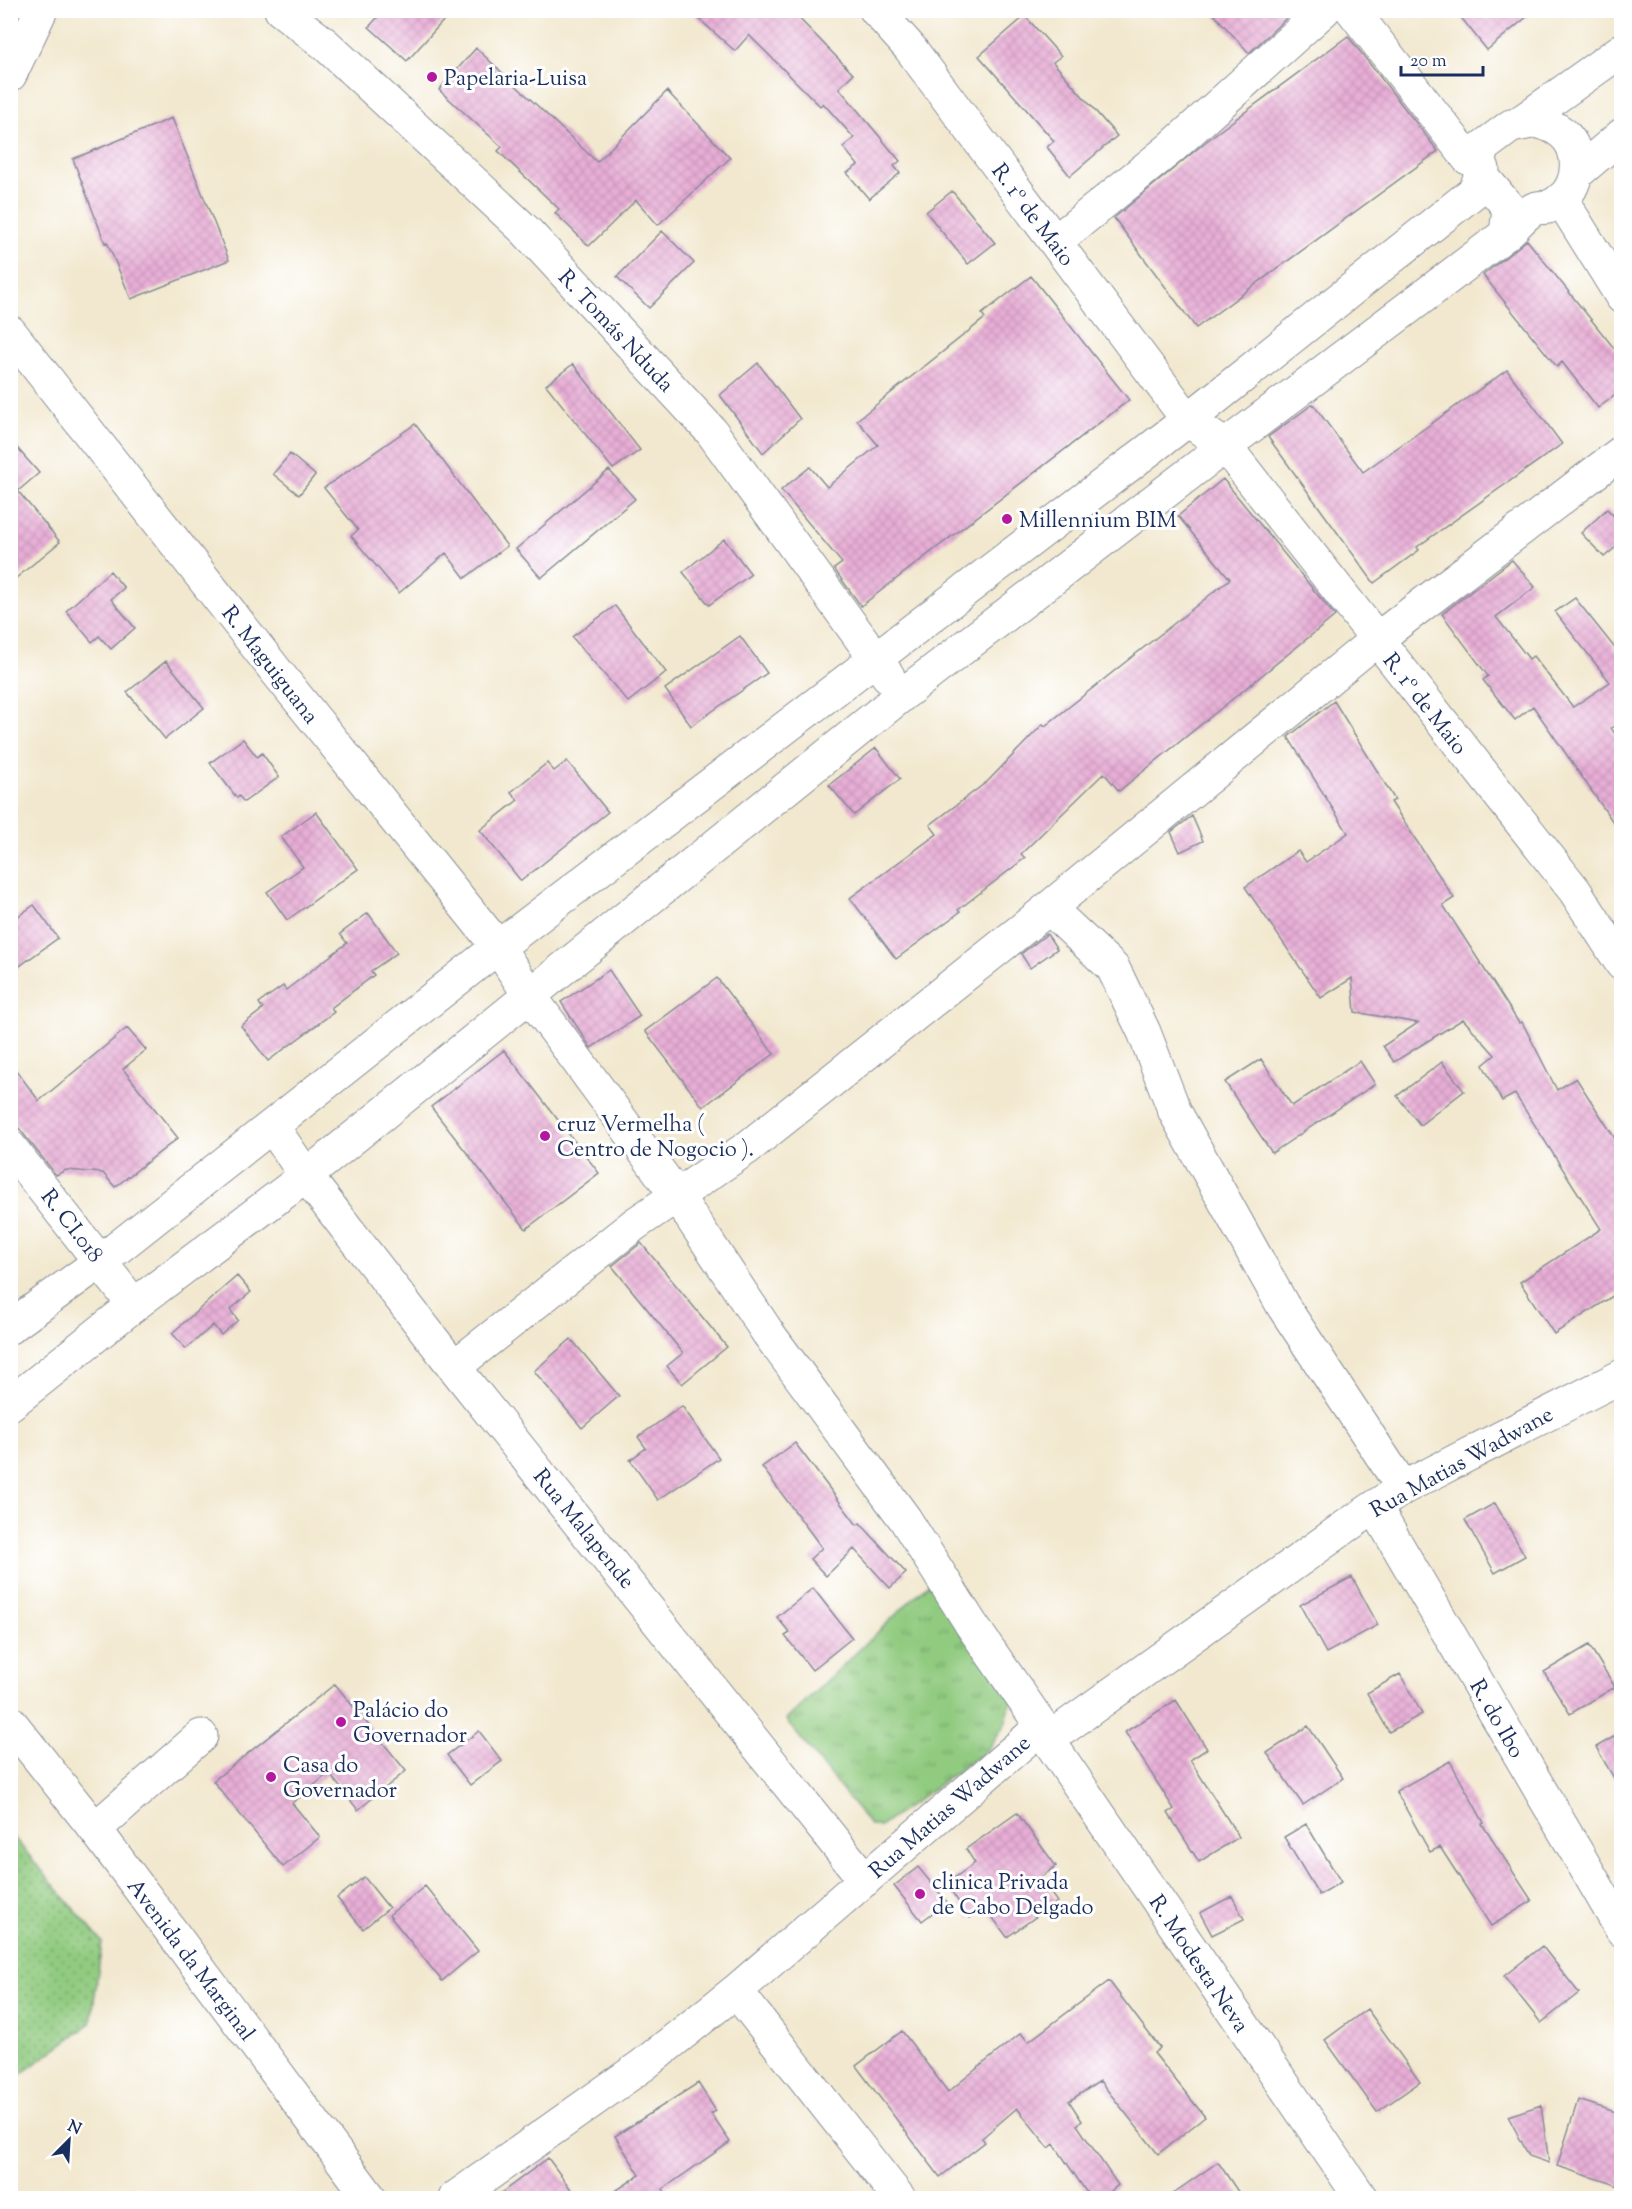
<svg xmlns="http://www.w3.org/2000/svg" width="1632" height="2209" viewBox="0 0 1632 2209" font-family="'Sorts Mill Goudy',serif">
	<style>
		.grass { fill: url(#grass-dots); stroke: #567d6f; stroke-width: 1.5 }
		.park { fill: url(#park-tufts); stroke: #567d6f; stroke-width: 1.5 }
		.building { fill: url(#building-cross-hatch) }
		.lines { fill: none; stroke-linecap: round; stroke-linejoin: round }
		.minor-casing { stroke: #868c96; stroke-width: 35 }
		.highway-casing { stroke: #868c96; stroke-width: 35 }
		.minor { stroke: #fff; stroke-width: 33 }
		.highway { stroke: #fff; stroke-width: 33 }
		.poi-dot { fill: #b5179e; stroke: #fff; stroke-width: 2 }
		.labels { text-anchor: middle; stroke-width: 6; stroke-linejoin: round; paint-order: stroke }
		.poi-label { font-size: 22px; fill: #1b2f5e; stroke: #fff; text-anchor: start }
		.street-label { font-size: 22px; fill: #1b2f5e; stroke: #fff }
	</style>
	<defs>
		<pattern id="grass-dots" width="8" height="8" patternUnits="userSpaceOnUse" patternTransform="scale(1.5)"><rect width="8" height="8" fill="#91cb80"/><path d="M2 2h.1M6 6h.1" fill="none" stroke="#76a56c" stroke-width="1.8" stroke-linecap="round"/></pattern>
		<pattern id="park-tufts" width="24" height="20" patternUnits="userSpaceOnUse" patternTransform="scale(1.5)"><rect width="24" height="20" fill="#91cb80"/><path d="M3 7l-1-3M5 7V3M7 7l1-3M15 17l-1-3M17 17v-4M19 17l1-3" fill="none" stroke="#76a56c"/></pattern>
		<pattern id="building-cross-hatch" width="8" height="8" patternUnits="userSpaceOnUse" patternTransform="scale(1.5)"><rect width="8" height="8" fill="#e8aed6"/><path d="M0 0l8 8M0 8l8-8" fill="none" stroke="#c696ba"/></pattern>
	</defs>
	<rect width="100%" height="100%" fill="#fff"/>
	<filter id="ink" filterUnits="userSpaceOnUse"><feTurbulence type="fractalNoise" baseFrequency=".0167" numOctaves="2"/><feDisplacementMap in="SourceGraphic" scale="12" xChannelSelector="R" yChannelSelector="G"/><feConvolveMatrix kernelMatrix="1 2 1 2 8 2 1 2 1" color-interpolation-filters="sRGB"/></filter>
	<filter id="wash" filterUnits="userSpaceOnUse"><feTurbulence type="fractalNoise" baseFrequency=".008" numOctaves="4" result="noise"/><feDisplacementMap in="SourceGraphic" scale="24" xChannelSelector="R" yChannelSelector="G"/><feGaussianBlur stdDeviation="1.35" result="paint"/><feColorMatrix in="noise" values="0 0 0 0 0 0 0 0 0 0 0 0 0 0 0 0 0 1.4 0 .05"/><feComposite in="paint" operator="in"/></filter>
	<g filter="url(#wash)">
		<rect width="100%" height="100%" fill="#f2e8cf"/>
		<!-- grass -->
		<path class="grass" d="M 10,1833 L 102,1942 L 91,2023 L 11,2081 Z"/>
		<!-- park -->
		<path class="park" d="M 929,1583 L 1013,1696 L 1005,1724 L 988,1749 L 880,1827 L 870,1825 L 786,1720 Z"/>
		<g id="blocks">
			<!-- building -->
			<path class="building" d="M 384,10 L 432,10 L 443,21 L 407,61 L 369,27 Z
				M 689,10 L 791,10 L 853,74 L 839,88 L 900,161 L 894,166 L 900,173 L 869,199 L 847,173 L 858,165 L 843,147 L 854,138 L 823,103 L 820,106 L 749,35 L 735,51 Z
				M 1210,10 L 1295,10 L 1249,53 Z
				M 1455,10 L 1535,10 L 1487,50 Z
				M 1025,16 L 1061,56 L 1053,62 L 1117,136 L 1070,176 L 1047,147 L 1054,141 L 979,56 Z
				M 1348,36 L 1438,151 L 1196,328 L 1114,218 L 1214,135 Z
				M 476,48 L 597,162 L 667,91 L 730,158 L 658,225 L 636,200 L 589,246 L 555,213 L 559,209 L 498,151 L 502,147 L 439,90 Z
				M 172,118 L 229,260 L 131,299 L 107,242 L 105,243 L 73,159 Z
				M 952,191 L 995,243 L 968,264 L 926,212 Z
				M 662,231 L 694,263 L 649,308 L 617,277 Z
				M 1527,240 L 1622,358 L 1622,390 L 1598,408 L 1562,362 L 1557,367 L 1483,275 Z
				M 1031,276 L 1129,400 L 861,606 L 834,569 L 842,563 L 781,490 L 810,467 L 827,487 L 878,445 L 857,420 L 985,318 L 982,314 Z
				M 758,363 L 800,419 L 763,453 L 720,395 Z
				M 573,364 L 640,450 L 613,469 L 546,385 Z
				M 1507,370 L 1562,444 L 1417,547 L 1419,550 L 1374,583 L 1268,437 L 1313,404 L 1363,472 Z
				M 415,424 L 507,546 L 465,578 L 446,553 L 399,593 L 351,536 L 358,530 L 324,488 Z
				M 10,440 L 39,473 L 18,491 L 60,542 L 10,583 Z
				M 290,454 L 315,475 L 299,495 L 273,474 Z
				M 609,470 L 635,499 L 541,578 L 516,549 Z
				M 1223,479 L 1335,616 L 1119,791 L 1104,773 L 1021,854 L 1025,858 L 958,910 L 960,912 L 896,959 L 850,898 L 937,834 L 930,825 L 988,781 L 1043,724 L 1045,726 L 1230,579 L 1178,516 Z
				M 1607,509 L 1622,524 L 1622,542 L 1604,557 L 1581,533 Z
				M 724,539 L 751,574 L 709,605 L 683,572 Z
				M 1512,560 L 1535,587 L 1496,617 L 1529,659 L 1533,656 L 1573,707 L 1610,682 L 1555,612 L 1575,598 L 1622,657 L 1622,721 L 1611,728 L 1622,744 L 1622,835 L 1533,706 L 1515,720 L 1483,680 L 1488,676 L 1442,614 Z
				M 110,571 L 124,588 L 111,599 L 135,628 L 111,649 L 99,636 L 92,642 L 66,611 Z
				M 615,606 L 666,672 L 628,702 L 572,637 Z
				M 740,636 L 767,673 L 691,726 L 665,689 Z
				M 166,661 L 204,708 L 165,739 L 127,692 Z
				M 1334,701 L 1395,800 L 1391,802 L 1454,898 L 1443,905 L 1519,1023 L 1522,1022 L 1557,1090 L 1576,1078 L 1622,1149 L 1622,1290 L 1554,1334 L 1520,1282 L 1601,1229 L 1515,1094 L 1502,1101 L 1483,1065 L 1495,1055 L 1463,1019 L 1394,1062 L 1383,1046 L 1418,1023 L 1355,1012 L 1352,978 L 1321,998 L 1245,887 L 1298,851 L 1306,862 L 1348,833 L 1288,737 Z
				M 243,739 L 257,757 L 262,753 L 279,777 L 244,802 L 239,796 L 237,798 L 210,763 Z
				M 876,748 L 900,779 L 854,815 L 829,785 Z
				M 567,761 L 608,812 L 521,881 L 480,830 L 518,800 L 511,792 L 547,763 L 554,771 Z
				M 316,812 L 358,869 L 287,920 L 267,892 L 303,867 L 281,837 Z
				M 1192,816 L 1203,841 L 1180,852 L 1171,832 Z
				M 34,905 L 58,938 L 10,973 L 10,922 Z
				M 368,913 L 397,953 L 371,971 L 374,975 L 331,1008 L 334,1012 L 268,1061 L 241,1026 L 263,1009 L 259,1003 L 283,986 L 286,990 L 347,943 L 340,934 Z
				M 1047,934 L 1057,949 L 1030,968 L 1021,954 Z
				M 609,970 L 640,1016 L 591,1048 L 561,1002 Z
				M 717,978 L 774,1054 L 703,1107 L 645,1031 Z
				M 127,1028 L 146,1050 L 123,1069 L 178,1138 L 115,1187 L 103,1173 L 66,1170 L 56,1175 L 10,1117 L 10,1062 L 39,1101 Z
				M 504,1050 L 599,1173 L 526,1229 L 431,1107 Z
				M 1261,1059 L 1292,1106 L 1360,1061 L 1375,1084 L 1272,1153 L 1225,1082 Z
				M 1442,1062 L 1464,1091 L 1420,1125 L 1397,1096 Z
				M 641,1243 L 727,1347 L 682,1384 L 667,1366 L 683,1353 L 612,1266 Z
				M 237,1276 L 251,1292 L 230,1310 L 238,1320 L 221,1335 L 213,1325 L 186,1349 L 172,1333 Z
				M 571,1339 L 619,1396 L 582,1428 L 534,1371 Z
				M 682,1406 L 719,1458 L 658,1500 L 630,1460 L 646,1448 L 638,1437 Z
				M 795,1443 L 857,1525 L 860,1523 L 906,1573 L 890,1588 L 854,1549 L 826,1576 L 810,1559 L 822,1548 L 762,1467 Z
				M 1495,1503 L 1525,1556 L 1495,1573 L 1465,1520 Z
				M 1352,1577 L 1378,1625 L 1326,1653 L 1300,1605 Z
				M 813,1588 L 852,1638 L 812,1670 L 785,1636 L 790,1633 L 777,1617 Z
				M 1589,1645 L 1615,1687 L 1570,1714 L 1544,1672 Z
				M 1400,1674 L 1422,1714 L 1389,1732 L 1367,1693 Z
				M 335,1684 L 406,1771 L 358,1810 L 329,1773 L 292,1803 L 320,1837 L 283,1867 L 213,1781 Z
				M 1176,1700 L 1207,1749 L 1190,1760 L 1239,1837 L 1199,1862 L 1168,1813 L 1174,1809 L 1125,1732 Z
				M 1308,1726 L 1343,1778 L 1303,1805 L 1267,1753 Z
				M 479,1731 L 502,1761 L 470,1785 L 447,1755 Z
				M 1622,1732 L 1622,1792 L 1596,1747 Z
				M 1450,1761 L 1484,1823 L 1482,1824 L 1532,1901 L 1491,1926 L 1440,1847 L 1430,1852 L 1396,1791 Z
				M 1017,1813 L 1056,1866 L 1040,1878 L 1057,1902 L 1007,1937 L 985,1907 L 970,1918 L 946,1884 L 975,1863 L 966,1849 Z
				M 1306,1824 L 1341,1882 L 1319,1895 L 1284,1837 Z
				M 918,1867 L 947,1902 L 922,1921 L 894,1886 Z
				M 364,1877 L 389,1908 L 363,1929 L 337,1898 Z
				M 425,1886 L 478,1951 L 442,1981 L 389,1915 Z
				M 1232,1896 L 1244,1919 L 1212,1935 L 1200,1913 Z
				M 1542,1946 L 1579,1993 L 1541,2023 L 1504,1976 Z
				M 1109,1981 L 1160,2048 L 1154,2053 L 1205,2117 L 1158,2154 L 1100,2081 L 1069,2101 L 1082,2121 L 1077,2125 L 1118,2185 L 1101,2199 L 1091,2199 L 1054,2144 L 1049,2148 L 1017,2108 L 982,2138 L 985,2142 L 940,2177 L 856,2066 L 902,2031 L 948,2092 L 1021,2033 L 1028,2042 Z
				M 1367,2009 L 1420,2082 L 1377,2112 L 1325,2040 Z
				M 698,2083 L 716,2111 L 711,2114 L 730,2142 L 663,2189 L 667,2199 L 603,2199 L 640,2175 L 615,2136 Z
				M 1578,2100 L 1622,2114 L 1622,2127 L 1615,2148 L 1622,2150 L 1622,2187 L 1557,2166 Z
				M 1541,2105 L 1549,2163 L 1529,2156 L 1508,2116 Z
				M 548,2158 L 578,2199 L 493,2199 Z
				M 1218,2162 L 1243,2199 L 1165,2199 Z"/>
		</g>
	</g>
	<g filter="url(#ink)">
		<use href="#blocks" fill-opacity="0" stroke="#868c96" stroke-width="1.5"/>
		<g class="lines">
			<!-- minor casing -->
			<g class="minor-casing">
				<path id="minor" d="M 281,10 L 325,44 L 526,231 L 711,431 L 888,676
					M 876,10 L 910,48 L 1188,420 L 1225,446 L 1575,891 L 1622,964
					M 10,75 L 41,10
					M 1536,121 C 1552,125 1568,132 1574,150 C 1581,173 1572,199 1548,207 C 1544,208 1538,207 1534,209 C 1524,214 1515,227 1506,234 L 1509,208 L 1488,183 L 1475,191 L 1483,169 L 1480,161 L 1468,158 L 1511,126 Z
					M 1521,122 L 1622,50
					M 1576,174 L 1622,135
					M 1055,242 L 1171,148 L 1324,10
					M 10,332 L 276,671 L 498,947 L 530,996 L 677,1196 L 768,1333 L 905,1519 L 971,1624 L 1050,1738
					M 1049,908 L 1113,968 L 1144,1032 L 1175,1112 L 1283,1306 L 1403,1488
					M 272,1126 L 306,1176 L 454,1367 L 865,1880
					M 10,1147 L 134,1305
					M 10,1327 L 101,1261 L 498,947 L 1188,420 L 1475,191
					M 454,1367 L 635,1224 L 747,1148 L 1049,908 L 1376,640 L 1622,452
					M 10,1404 L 134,1305 L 306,1176 L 902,695 L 1225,446 L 1506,234
					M 1375,1507 L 1622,1930
					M 10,1722 L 95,1829 L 370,2198
					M 1040,1728 L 1361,2198
					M 95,1829 L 201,1736
					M 736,1991 L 899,2198
					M 455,2198 L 643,2065 L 736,1991 L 1040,1728 L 1050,1738 L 1348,1525 L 1403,1488 L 1622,1376"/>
			</g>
			<!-- highway casing -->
			<g class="highway-casing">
				<path id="highway" d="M 1352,10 L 1468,158
					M 1561,199 L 1622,297"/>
			</g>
			<!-- minor -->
			<use href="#minor" class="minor"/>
			<!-- highway -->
			<use href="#highway" class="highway"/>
		</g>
	</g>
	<!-- markers -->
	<g class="poi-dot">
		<circle cx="432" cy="77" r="6"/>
		<circle cx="1007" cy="519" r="6"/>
		<circle cx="545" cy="1136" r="6"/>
		<circle cx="341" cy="1722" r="6"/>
		<circle cx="271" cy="1777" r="6"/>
		<circle cx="920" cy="1894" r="6"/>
	</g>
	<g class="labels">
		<!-- poi labels -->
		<g class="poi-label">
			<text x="444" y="85">Papelaria-Luisa</text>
			<text x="1019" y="527">Millennium BIM</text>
			<text x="557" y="1131">cruz Vermelha (<tspan x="557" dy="25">Centro de Nogocio ).</tspan></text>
			<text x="353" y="1717">Palácio do<tspan x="353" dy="25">Governador</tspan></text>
			<text x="283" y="1772">Casa do<tspan x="283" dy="25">Governador</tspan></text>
			<text x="932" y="1889">clinica Privada<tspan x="932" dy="25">de Cabo Delgado</tspan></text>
		</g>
		<!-- street labels -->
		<g class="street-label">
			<text transform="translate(1034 214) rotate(53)" y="8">R. 1º de Maio</text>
			<text transform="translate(617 330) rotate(47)" y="8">R. Tomás Nduda</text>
			<text transform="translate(271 664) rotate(52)" y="8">R. Maguiguana</text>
			<text transform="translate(1426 703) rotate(52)" y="8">R. 1º de Maio</text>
			<text transform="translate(73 1225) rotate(52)" y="8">R. CI.018</text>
			<text transform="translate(1461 1461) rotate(-29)" y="8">Rua Matias Wadwane</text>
			<text transform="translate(585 1528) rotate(51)" y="8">Rua Malapende</text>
			<text transform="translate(1498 1718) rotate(60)" y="8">R. do Ibo</text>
			<text transform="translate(949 1806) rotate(-41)" y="8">Rua Matias Wadwane</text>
			<text transform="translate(192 1959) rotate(53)" y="8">Avenida da Marginal</text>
			<text transform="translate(1200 1963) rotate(56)" y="8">R. Modesta Neva</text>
		</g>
	</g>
	<!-- margin -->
	<rect width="1632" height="2209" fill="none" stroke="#fff" stroke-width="36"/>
	<!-- north arrow -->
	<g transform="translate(69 2140) rotate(24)" stroke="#ffffff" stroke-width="4.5" paint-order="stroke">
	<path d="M0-4.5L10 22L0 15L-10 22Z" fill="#1b2f5e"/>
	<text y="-9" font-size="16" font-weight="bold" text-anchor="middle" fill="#1b2f5e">N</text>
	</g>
	<!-- scale -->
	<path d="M1401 66v9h82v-9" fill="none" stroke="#1b2f5e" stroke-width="3"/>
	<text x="1410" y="66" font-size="18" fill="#1b2f5e" stroke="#ffffff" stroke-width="4.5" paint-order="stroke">20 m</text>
</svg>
